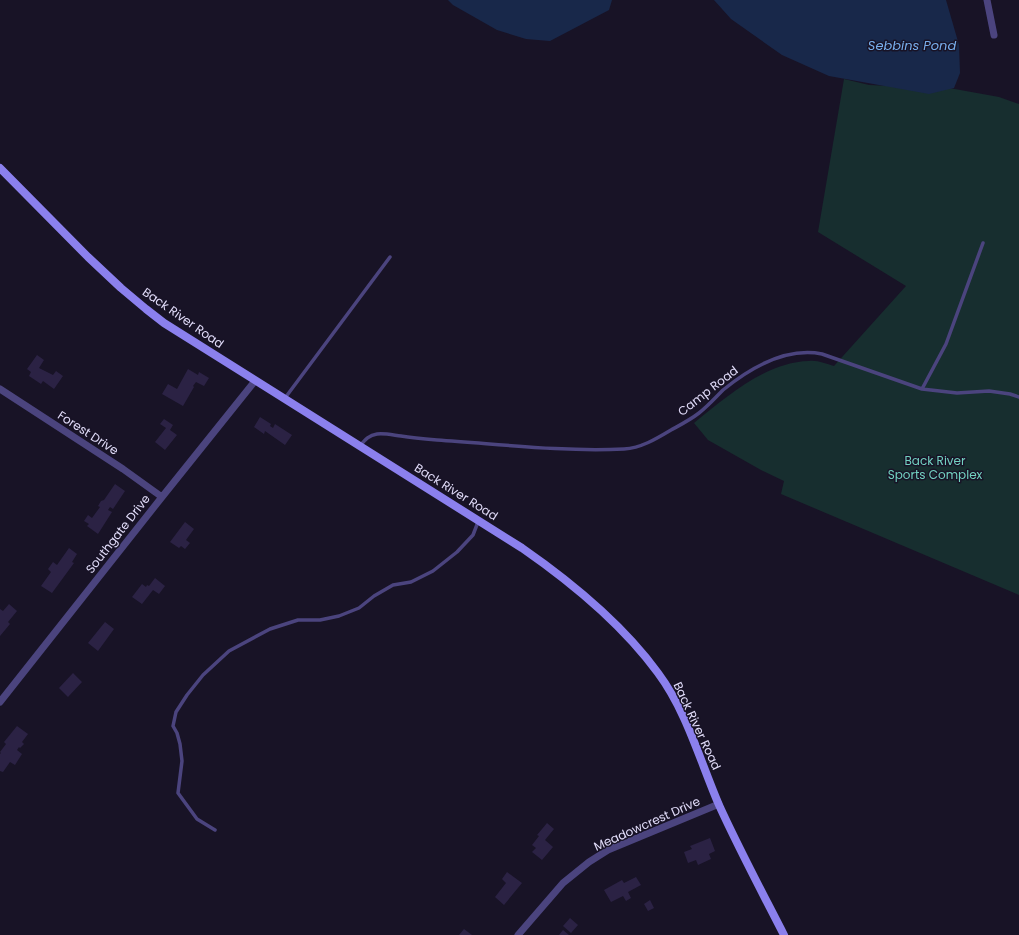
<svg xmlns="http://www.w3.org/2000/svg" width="1019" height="935" viewBox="0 0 1019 935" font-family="Poppins,sans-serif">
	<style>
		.green { fill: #172e2f }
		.water { fill: #18284a }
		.building { fill: #2b2244 }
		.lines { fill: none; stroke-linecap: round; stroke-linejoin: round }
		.lane { stroke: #4b447e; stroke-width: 3.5 }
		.street { stroke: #4b447e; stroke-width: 7 }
		.secondary { stroke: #8b80ed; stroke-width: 8 }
		.labels { text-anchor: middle; stroke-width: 3; stroke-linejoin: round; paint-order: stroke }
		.street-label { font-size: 12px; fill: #e2ddfa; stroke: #181326 }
		.park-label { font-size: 12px; fill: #72d1c1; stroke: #181326 }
		.water-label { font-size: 13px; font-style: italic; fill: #78aeec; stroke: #181326 }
	</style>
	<rect width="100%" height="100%" fill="#181326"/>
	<!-- green -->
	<path class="green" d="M 844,79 L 869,85 L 890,86 L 927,84 L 999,97 L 1019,104 L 1019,595 L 781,494 L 784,481 L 761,470 L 708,440 L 694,423 C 726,397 766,362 809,361 C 818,360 826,364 834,366 L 906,286 L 818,232 Z"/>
	<!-- water -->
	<path class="water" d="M 448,0 L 612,0 L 609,10 L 550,41 L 526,39 L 497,30 L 453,5 Z
		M 714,0 L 946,0 L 959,45 L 960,73 L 954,88 L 929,94 L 829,76 L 782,55 L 731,19 Z"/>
	<!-- building -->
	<path class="building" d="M 37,355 L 44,360 L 39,368 L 53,375 L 56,371 L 63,376 L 54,389 L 43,381 L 41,384 L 29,376 L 31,372 L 27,369 Z
		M 188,369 L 198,375 L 199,372 L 209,378 L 204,386 L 196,382 L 193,386 L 194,387 L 183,406 L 162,394 L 168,384 L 177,389 Z
		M 260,417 L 271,424 L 270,426 L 273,428 L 275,424 L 292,435 L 285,445 L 265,431 L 264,434 L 254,427 Z
		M 164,419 L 173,425 L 170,430 L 177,435 L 165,450 L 155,442 L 166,428 L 160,424 Z
		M 115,484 L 125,491 L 113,509 L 110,507 L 108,510 L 112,512 L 98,534 L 87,526 L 89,524 L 84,521 L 88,515 L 92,518 L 100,507 L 98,506 L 101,501 L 104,500 Z
		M 185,522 L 194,529 L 186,540 L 190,543 L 185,549 L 181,546 L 179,548 L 170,542 Z
		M 69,548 L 77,554 L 72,562 L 74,563 L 52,593 L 41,586 L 51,572 L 48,569 L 53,562 L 57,565 Z
		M 155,578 L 165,586 L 159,594 L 153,590 L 142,604 L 132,597 L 142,584 L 146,587 L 147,585 L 149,586 Z
		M 9,604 L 17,611 L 8,622 L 10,624 L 0,636 L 0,609 L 3,611 Z
		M 105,622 L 114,629 L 98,651 L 88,643 Z
		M 73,673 L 82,682 L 68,697 L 59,688 Z
		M 17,726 L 28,734 L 22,742 L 24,744 L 20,748 L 19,747 L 17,750 L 22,754 L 15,765 L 10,762 L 3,772 L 0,771 L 0,754 L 1,753 L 0,752 L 6,744 L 4,742 Z
		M 547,823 L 554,829 L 545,840 L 553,847 L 542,860 L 532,852 L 536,848 L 532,845 L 539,836 L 537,835 Z
		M 710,838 L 715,851 L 709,854 L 711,859 L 698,865 L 696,860 L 688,863 L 684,852 L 692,849 L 690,846 Z
		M 507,872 L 522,883 L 504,905 L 495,897 L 506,883 L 502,879 Z
		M 636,877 L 641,885 L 628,892 L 631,898 L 626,901 L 623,896 L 611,902 L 604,890 L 622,880 L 624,883 Z
		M 650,900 L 654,908 L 648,911 L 644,904 Z
		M 570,918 L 578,925 L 571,933 L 563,926 Z
		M 464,929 L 472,935 L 459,935 Z
		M 563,930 L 569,935 L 559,935 Z"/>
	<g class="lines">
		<!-- lane -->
		<path class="lane" d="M 922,389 L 946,344 L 983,243
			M 285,398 L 390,257
			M 360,446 C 365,440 369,435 377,434 C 384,433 393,435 401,436 C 413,438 425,439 437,440 C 499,444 561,452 624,449 C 641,448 656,439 671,430 C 680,425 690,420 699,413 C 708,406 715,398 723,390 C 750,368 786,347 822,354 L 922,389 L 957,393 L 989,391 L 1010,394 L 1019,397
			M 215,830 L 197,819 L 178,793 L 182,761 L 180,744 L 177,733 L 173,726 L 176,712 L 187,695 L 203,675 L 229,651 L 270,629 L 298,620 L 320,620 L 339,616 L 359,608 L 374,596 L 393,585 L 411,582 L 433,571 L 457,552 L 473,535 L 478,522"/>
		<!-- street -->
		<path class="street" d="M 987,0 L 994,35
			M 0,389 L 123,469 L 162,497
			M 0,702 L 162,497 L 255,381
			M 518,935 L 563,883 L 589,862 L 608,850 L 719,804"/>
		<!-- secondary -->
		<path class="secondary" d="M 0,168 L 88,257 L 121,288 L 146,309 L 164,323 L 522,548 C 571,582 623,625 658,673 C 687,712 700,761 719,805 C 739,849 762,892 784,935"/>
	</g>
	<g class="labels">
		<!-- street labels -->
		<g class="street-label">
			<text transform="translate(183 318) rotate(35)" y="4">Back River Road</text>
			<text transform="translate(708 391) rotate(-38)" y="4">Camp Road</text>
			<text transform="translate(88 433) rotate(33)" y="4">Forest Drive</text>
			<text transform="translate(456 492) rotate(32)" y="4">Back River Road</text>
			<text transform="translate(118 534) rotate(-52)" y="4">Southgate Drive</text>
			<text transform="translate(697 726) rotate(65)" y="4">Back River Road</text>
			<text transform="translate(647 824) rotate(-24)" y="4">Meadowcrest Drive</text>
		</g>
		<!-- park labels -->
		<g class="park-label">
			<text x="935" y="465">Back River<tspan x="935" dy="14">Sports Complex</tspan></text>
		</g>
		<!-- water labels -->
		<g class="water-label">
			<text x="912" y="50">Sebbins Pond</text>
		</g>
	</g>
</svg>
